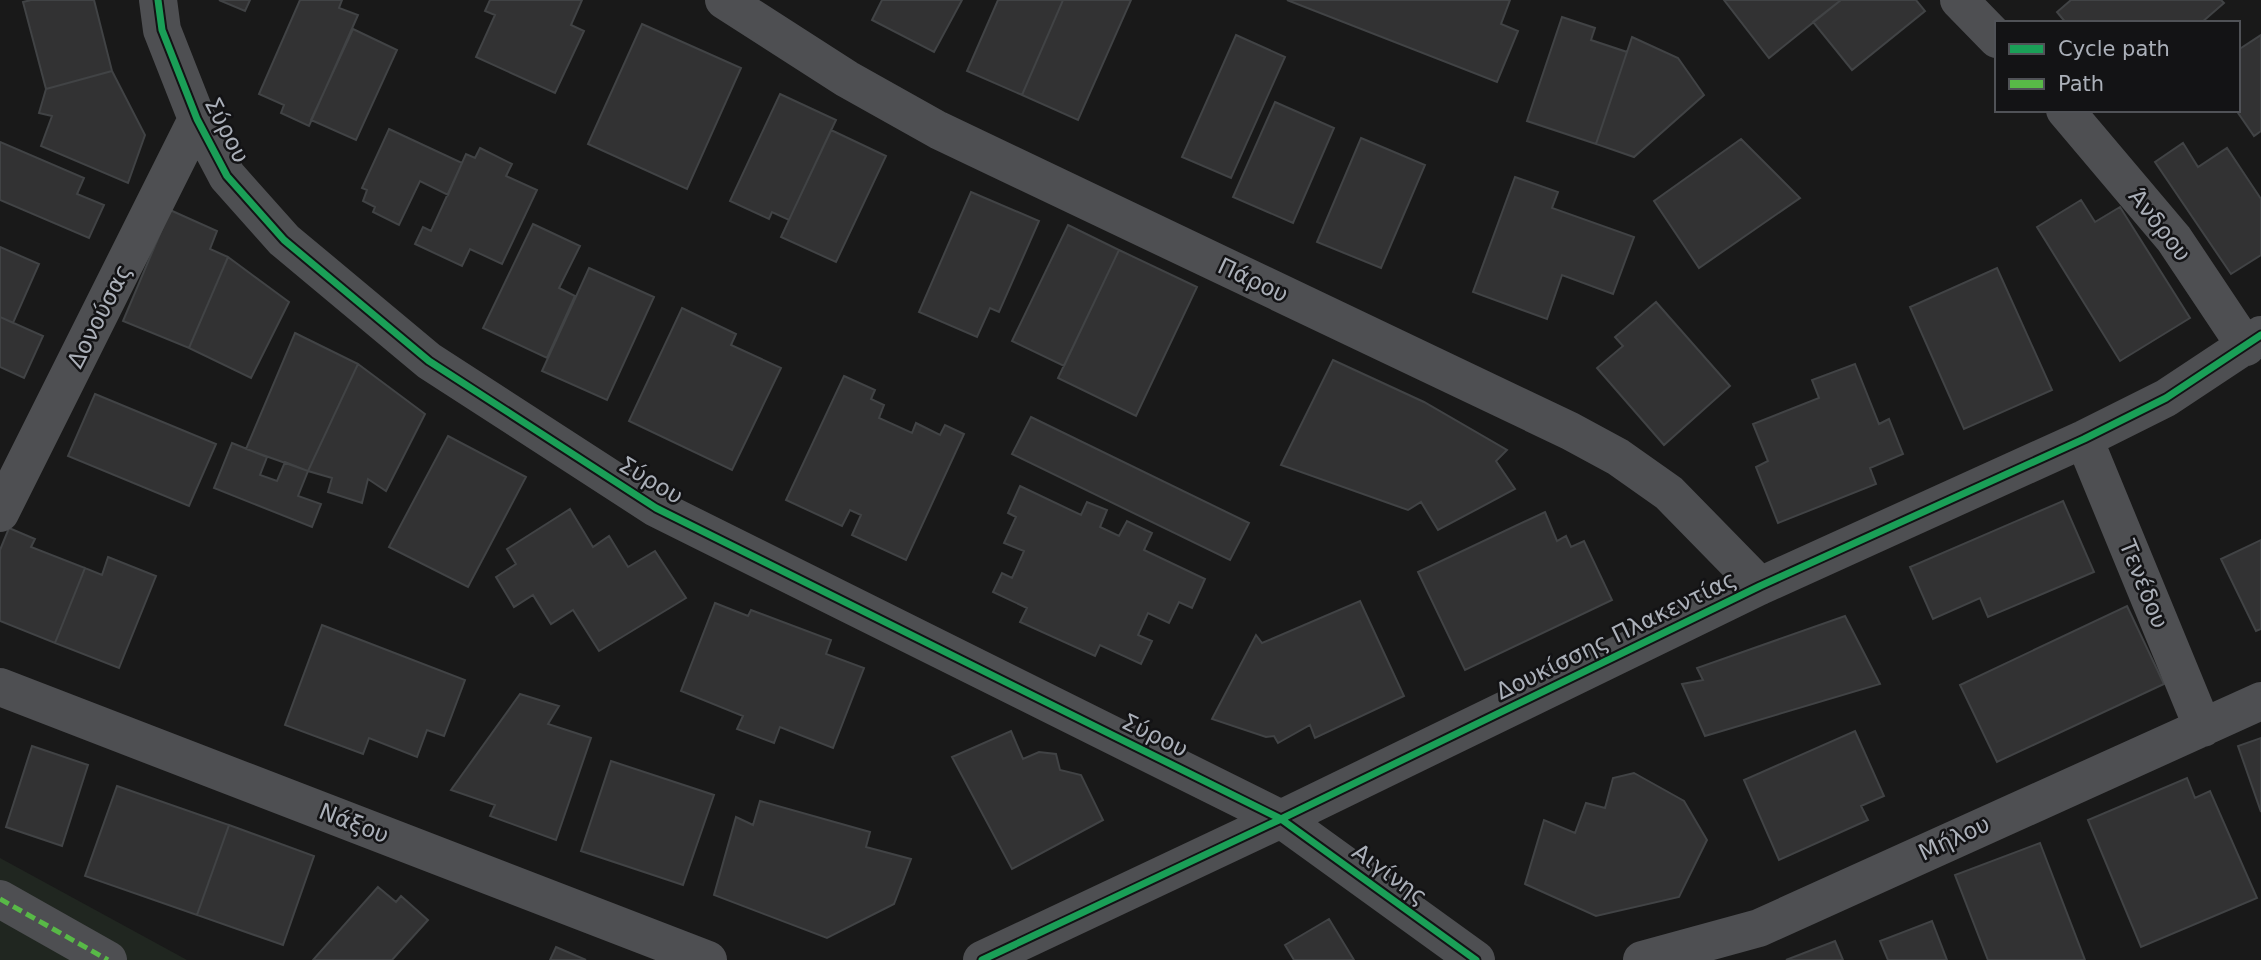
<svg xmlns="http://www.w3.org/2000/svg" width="2261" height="960" viewBox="0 0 2261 960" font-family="'DejaVu Sans',sans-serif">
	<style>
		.green { fill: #202620 }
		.building { fill: #323233; stroke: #414345; stroke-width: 2 }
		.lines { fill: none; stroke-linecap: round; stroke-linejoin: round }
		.pedestrian { stroke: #4e4f52; stroke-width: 38 }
		.minor { stroke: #4e4f52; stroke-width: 38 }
		.quiet { stroke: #58b947; stroke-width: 5; stroke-dasharray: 10 5; stroke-linecap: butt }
		.cycleway-casing { stroke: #131315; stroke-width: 11 }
		.cycleway { stroke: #1a9f57; stroke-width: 7 }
		.labels { text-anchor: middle; stroke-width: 5; stroke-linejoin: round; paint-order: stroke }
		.street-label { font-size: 23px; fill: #abb0b9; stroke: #131315 }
	</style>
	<rect width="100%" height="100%" fill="#191919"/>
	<!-- green -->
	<path class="green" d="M 0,858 L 187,960 L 0,960 Z"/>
	<!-- building -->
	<path class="building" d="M 31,0 L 94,0 L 112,71 L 46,89 L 23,2 Z
		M 219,0 L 250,0 L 245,11 Z
		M 300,0 L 342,0 L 339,8 L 358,15 L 309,126 L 281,113 L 284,105 L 259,94 Z
		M 490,0 L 582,0 L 571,25 L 584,31 L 555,93 L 476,57 L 495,15 L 485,11 Z
		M 882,0 L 962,0 L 934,52 L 872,20 Z
		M 998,0 L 1063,0 L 1022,95 L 967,71 Z
		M 1063,0 L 1131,0 L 1078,120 L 1022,95 Z
		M 1287,0 L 1510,0 L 1501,24 L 1518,31 L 1497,82 Z
		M 1724,0 L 1841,0 L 1769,58 Z
		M 1841,0 L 1916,0 L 1925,11 L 1852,70 L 1813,22 Z
		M 2071,0 L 2221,0 L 2224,3 L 2201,23 L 2066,23 L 2057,12 Z
		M 1562,17 L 1595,28 L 1591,40 L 1627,52 L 1596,144 L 1527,121 Z
		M 642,24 L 741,68 L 687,189 L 588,144 Z
		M 353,29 L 397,50 L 356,140 L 311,120 Z
		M 1236,35 L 1285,57 L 1231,178 L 1182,157 Z
		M 2261,35 L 2261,131 L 2254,136 L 2236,110 L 2238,50 Z
		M 1632,37 L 1678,58 L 1704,95 L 1634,157 L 1596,144 Z
		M 112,71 L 145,135 L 128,183 L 41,146 L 52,116 L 39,113 L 46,89 Z
		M 780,94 L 836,120 L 789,220 L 772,212 L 769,219 L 730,201 Z
		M 1275,102 L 1334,128 L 1293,223 L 1233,197 Z
		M 389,129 L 462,163 L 448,195 L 420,181 L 399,225 L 373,212 L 375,207 L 363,201 L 367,190 L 362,188 Z
		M 831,130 L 886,156 L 836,262 L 781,237 Z
		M 1361,138 L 1425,165 L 1381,268 L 1317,242 Z
		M 1741,139 L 1800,198 L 1699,268 L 1654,201 Z
		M 0,142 L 84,178 L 77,194 L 104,205 L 89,238 L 0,200 Z
		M 2183,143 L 2198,167 L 2227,148 L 2261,199 L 2261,255 L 2231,274 L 2155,162 Z
		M 480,148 L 512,164 L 506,176 L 537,190 L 502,264 L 470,249 L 462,266 L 415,244 L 423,227 L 431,231 L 466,154 L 475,158 Z
		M 1515,177 L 1558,192 L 1552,208 L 1634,237 L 1613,294 L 1562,275 L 1547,319 L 1473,292 Z
		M 971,192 L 1039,221 L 999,312 L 990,308 L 977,337 L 919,312 Z
		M 2081,200 L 2095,222 L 2120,207 L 2190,318 L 2120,361 L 2037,227 Z
		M 170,210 L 217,231 L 210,249 L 228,257 L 189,348 L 123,321 Z
		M 533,224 L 580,246 L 559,288 L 575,296 L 547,358 L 483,328 Z
		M 1068,225 L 1119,250 L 1064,366 L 1012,341 Z
		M 0,247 L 39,264 L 13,323 L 0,317 Z
		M 1119,250 L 1197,287 L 1136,416 L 1058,378 Z
		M 228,257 L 289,302 L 251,378 L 189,348 Z
		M 589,268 L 654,297 L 607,400 L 542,371 Z
		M 1997,268 L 2052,390 L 1964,429 L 1910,307 Z
		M 1656,302 L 1730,386 L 1664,445 L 1597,368 L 1623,346 L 1615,337 Z
		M 682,308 L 736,334 L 731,345 L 781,368 L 732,470 L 629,421 Z
		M 0,317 L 43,336 L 24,378 L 0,367 Z
		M 295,333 L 358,364 L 308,471 L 246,449 Z
		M 1333,360 L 1424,402 L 1507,450 L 1496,461 L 1515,489 L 1438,530 L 1421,502 L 1408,510 L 1281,465 Z
		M 358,364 L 425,414 L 386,491 L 368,479 L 362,503 L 328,492 L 332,478 L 308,471 Z
		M 1855,364 L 1879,424 L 1889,419 L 1903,454 L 1870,468 L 1876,484 L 1778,523 L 1756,467 L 1768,461 L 1753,424 L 1819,398 L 1812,380 Z
		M 844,376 L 875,390 L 871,399 L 884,405 L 879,418 L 912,433 L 916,423 L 940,435 L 945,425 L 964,434 L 906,560 L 852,535 L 861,515 L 850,510 L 842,526 L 786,500 Z
		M 95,394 L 216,444 L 189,506 L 68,456 Z
		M 1031,417 L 1249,523 L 1230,560 L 1012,454 Z
		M 448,436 L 526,477 L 468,587 L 389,547 Z
		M 232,443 L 267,457 L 260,475 L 277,481 L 285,462 L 308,471 L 298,496 L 321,504 L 312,527 L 214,488 Z
		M 1020,486 L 1081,515 L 1087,502 L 1107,510 L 1100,527 L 1119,536 L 1127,521 L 1152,533 L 1144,550 L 1205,579 L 1192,608 L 1179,602 L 1169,623 L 1148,613 L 1138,635 L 1152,641 L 1141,664 L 1100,645 L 1095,656 L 1020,622 L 1027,608 L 993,592 L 1002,573 L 1012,578 L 1024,551 L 1004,543 L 1016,517 L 1008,513 Z
		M 2063,501 L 2094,572 L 1988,617 L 1980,598 L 1933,619 L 1910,567 Z
		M 570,509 L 593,547 L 609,536 L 628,567 L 655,551 L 686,598 L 599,651 L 573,610 L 551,624 L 533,595 L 514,607 L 496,577 L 516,564 L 507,549 Z
		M 1545,512 L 1557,541 L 1566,536 L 1571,547 L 1584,541 L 1612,600 L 1465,670 L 1418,572 Z
		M 9,528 L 35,539 L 31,547 L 85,568 L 55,643 L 0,621 L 0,550 Z
		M 2261,540 L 2261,629 L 2256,631 L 2221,559 Z
		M 108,557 L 156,576 L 119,668 L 55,643 L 85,568 L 102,575 Z
		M 1360,601 L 1404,696 L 1315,738 L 1310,725 L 1278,743 L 1274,736 L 1266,737 L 1212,719 L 1256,635 L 1262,643 Z
		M 715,603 L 748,616 L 751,610 L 831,640 L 826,654 L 864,668 L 833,748 L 780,727 L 774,743 L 737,729 L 743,716 L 681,691 Z
		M 2127,606 L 2164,684 L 1997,762 L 1960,685 Z
		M 1845,616 L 1880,684 L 1705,736 L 1682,684 L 1703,680 L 1697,668 Z
		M 322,625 L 465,680 L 444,736 L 427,730 L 417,757 L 369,738 L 363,754 L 285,725 Z
		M 520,694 L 559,706 L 548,724 L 591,738 L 556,840 L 490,816 L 495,805 L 451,790 Z
		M 1011,731 L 1023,759 L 1039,752 L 1056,754 L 1060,770 L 1081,775 L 1103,820 L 1012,869 L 952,757 Z
		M 1855,731 L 1884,796 L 1861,806 L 1868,820 L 1779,860 L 1744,780 Z
		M 2261,738 L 2261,812 L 2238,746 Z
		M 32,746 L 88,765 L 62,846 L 6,827 Z
		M 611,761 L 714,795 L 683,885 L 581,851 Z
		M 1634,773 L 1684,801 L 1707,840 L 1679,897 L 1596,916 L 1525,884 L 1544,820 L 1575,833 L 1586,803 L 1605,808 L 1613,778 Z
		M 2187,778 L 2195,798 L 2210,791 L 2257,898 L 2141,947 L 2088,820 Z
		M 117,786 L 229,825 L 197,915 L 85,876 Z
		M 760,801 L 870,832 L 866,847 L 911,859 L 894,904 L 827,938 L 714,895 L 736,817 L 753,825 Z
		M 229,825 L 314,856 L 283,945 L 197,915 Z
		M 2040,843 L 2085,960 L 1988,960 L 1955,875 Z
		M 378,887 L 396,902 L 401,896 L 428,920 L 392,960 L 313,960 Z
		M 1329,919 L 1354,960 L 1294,960 L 1285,945 Z
		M 1932,921 L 1947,960 L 1888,960 L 1880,941 Z
		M 1835,941 L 1843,960 L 1786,960 Z
		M 556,947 L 586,960 L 550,960 Z"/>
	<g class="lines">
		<!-- pedestrian -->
		<path class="pedestrian" d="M 0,899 L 108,960"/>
		<!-- minor -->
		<path class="minor" d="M 158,0 L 162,30 L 197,119 L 227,176 L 284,240 L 429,361 L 656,508 L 1281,819 L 1476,960
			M 724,0 L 847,79 L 938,130 L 1570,431 L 1618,457 L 1669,493 L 1760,586
			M 1959,0 L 1997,39
			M 2065,110 L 2174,239 L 2246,347
			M 2084,439 L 2203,728
			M 0,513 L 197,119
			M 0,687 L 708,960
			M 982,960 L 1281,819 L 1760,586 L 2084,439 L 2166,398 L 2261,335
			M 1642,960 L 1759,928 L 2261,701"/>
		<!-- quiet -->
		<path class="quiet" d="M 0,899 L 108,960"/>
		<!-- cycleway casing -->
		<g class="cycleway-casing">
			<path id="cycleway" d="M 158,0 L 162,30 L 197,119 L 227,176 L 284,240 L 429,361 L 656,508 L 1281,819 L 1476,960
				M 982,960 L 1281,819 L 1760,586 L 2084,439 L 2166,398 L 2261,335"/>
		</g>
		<!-- cycleway -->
		<use href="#cycleway" class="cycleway"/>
	</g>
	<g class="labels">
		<!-- street labels -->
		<g class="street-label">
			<text transform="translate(227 130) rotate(63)" y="8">Σύρου</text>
			<text transform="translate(2160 225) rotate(52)" y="8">Άνδρου</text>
			<text transform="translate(1253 280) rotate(25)" y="8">Πάρου</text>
			<text transform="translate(99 316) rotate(-63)" y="8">Δονούσας</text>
			<text transform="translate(651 480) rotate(31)" y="8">Σύρου</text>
			<text transform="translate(2144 584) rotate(68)" y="8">Τενέδου</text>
			<text transform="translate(1616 635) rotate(-26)" y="8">Δουκίσσης Πλακεντίας</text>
			<text transform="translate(1155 735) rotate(26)" y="8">Σύρου</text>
			<text transform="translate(354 823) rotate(21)" y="8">Νάξου</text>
			<text transform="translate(1954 838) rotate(-25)" y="8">Μήλου</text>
			<text transform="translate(1390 874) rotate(36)" y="8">Αιγίνης</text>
		</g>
	</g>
	<!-- legend -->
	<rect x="1995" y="21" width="245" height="91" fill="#131315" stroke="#505257" stroke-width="2"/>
	<rect x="2009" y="44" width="35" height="10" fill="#1a9f57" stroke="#505257" stroke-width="2"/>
	<text x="2058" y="56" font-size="21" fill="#abb0b9">Cycle path</text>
	<rect x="2009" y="79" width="35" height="10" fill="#58b947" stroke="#505257" stroke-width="2"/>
	<text x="2058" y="91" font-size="21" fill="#abb0b9">Path</text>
</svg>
